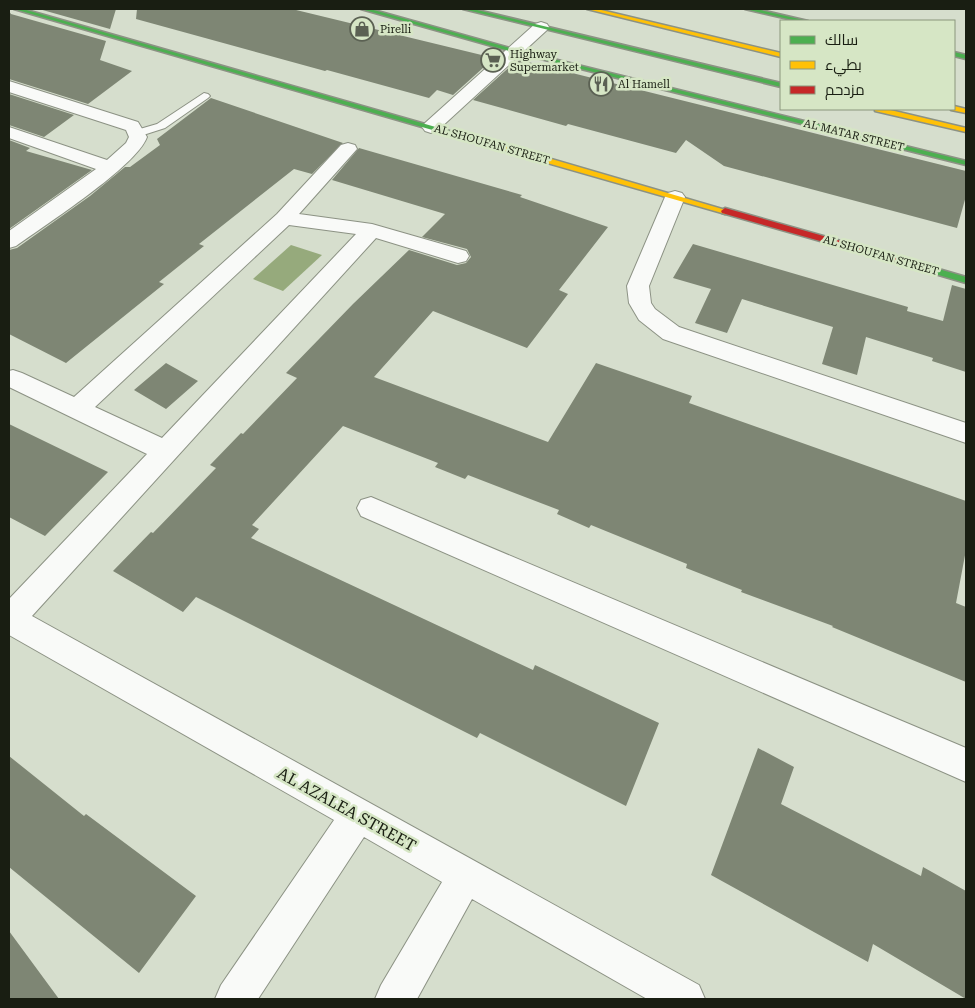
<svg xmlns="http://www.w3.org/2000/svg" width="975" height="1008" viewBox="0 0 975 1008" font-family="'Roboto Serif',Cairo,serif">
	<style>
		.water { fill: #96aa7c }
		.building { fill: #7e8674 }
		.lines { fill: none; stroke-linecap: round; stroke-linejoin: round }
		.lane-casing { stroke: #8c9284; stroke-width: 2 }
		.street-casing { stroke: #8c9284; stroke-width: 2 }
		.fast-casing { stroke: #8c9284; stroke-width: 3 }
		.slow-casing { stroke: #8c9284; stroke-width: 3 }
		.jam-casing { stroke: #8c9284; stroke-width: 3 }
		.lane { fill: #f9faf8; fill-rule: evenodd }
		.street { fill: #f9faf8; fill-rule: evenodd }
		.fast { fill: #4caf50; fill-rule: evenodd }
		.slow { fill: #ffc107; fill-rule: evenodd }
		.jam { fill: #c62828; fill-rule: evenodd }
		.labels { text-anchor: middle; stroke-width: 5; stroke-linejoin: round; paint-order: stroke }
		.far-poi-label { font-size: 11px; fill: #191e12; stroke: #d6e6c5; text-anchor: start }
		.far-street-label { font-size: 11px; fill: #191e12; stroke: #d6e6c5 }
		.near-street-label { font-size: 16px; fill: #191e12; stroke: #d6e6c5 }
	</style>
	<rect width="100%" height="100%" fill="#d6decd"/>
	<!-- water -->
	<path class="water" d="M 291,245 L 322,255 L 283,291 L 253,279 Z"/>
	<!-- building -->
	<path class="building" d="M 39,9 L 116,9 L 110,29 Z
		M 137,9 L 292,9 L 494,58 L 453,95 L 437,90 L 429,98 L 327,70 L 325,71 L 136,19 Z
		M 9,11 L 11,14 L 106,41 L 100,60 L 132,71 L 88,104 L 9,79 Z
		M 520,60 L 966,171 L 966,196 L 957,228 L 724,166 L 686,140 L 676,153 L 568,124 L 566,126 L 473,100 L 514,63 Z
		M 9,94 L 74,115 L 44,137 L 9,125 Z
		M 211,98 L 343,143 L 312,174 L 294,169 L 199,244 L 204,246 L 159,282 L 164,284 L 66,363 L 9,334 L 9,250 L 17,248 L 90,196 L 125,167 L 130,167 L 160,145 L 157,139 Z
		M 9,140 L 30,148 L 26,151 L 92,170 L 9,229 Z
		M 359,148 L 522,195 L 520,197 L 608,227 L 559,290 L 568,294 L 527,348 L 433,311 L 374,377 L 548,442 L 596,363 L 692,396 L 689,403 L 966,501 L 966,550 L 956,603 L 966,607 L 966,682 L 832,627 L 833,626 L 741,592 L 742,590 L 686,568 L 687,564 L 591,525 L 589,528 L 557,514 L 559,510 L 468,475 L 465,479 L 435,467 L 438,463 L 343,426 L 252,525 L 259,529 L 251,538 L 533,670 L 535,665 L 659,723 L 626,806 L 480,733 L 477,738 L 196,597 L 183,612 L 113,571 L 151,532 L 153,533 L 216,468 L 210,465 L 241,433 L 243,434 L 297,378 L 286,373 L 353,304 L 409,250 L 457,265 L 466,263 L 471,257 L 467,249 L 422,237 L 445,214 L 332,180 Z
		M 693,244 L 908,307 L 907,311 L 943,321 L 952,285 L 966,289 L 966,372 L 932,361 L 933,358 L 866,337 L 857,375 L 822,364 L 833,327 L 742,299 L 727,333 L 695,323 L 711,289 L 673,278 Z
		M 166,363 L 198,381 L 166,409 L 134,390 Z
		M 9,424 L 108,472 L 45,536 L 9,517 Z
		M 758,748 L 794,767 L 781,804 L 921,876 L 923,867 L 966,891 L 966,999 L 873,944 L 868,962 L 711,875 Z
		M 9,756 L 84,816 L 86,814 L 196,896 L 139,973 L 9,867 Z
		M 9,931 L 59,999 L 9,999 Z"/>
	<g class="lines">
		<!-- lane casing -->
		<g class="lane-casing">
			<path id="lane" d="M 204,93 L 208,94 L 210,96 L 208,98 L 165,128 L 137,137 L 131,133 L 133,131 L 157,124 Z"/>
		</g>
		<!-- street casing -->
		<g class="street-casing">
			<path id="street" d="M 541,22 L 547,24 L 549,27 L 547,30 L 437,131 L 431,133 L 425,131 L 422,127 L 425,123 L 535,24 Z
				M 9,81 L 138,122 L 147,137 C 137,166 45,225 16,246 L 9,248 L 9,231 L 96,169 L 9,138 L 9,127 L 107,160 L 126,143 L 129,137 L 126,130 L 9,92 Z
				M 348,143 L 355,145 L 357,149 L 299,214 L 372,224 L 466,251 L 469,256 L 466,261 L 458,263 L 376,238 L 32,616 L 699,985 L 705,999 L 647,999 L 472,899 L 417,999 L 375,999 L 381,985 L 442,882 L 364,837 L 258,999 L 215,999 L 221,985 L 334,820 L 9,635 L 9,599 L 147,454 L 9,387 L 9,371 L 13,370 L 22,373 L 74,397 L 277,214 L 341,145 ZM 289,225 L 356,234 L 162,438 L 95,407 Z
				M 675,191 L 682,193 L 685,197 L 649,286 L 651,303 L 655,309 L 679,327 L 966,423 L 966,443 L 663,339 L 639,320 L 629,303 L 627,286 L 665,197 L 668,193 Z
				M 371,497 L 966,748 L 966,782 L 361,516 L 357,508 L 361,500 Z"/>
		</g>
		<!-- fast casing -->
		<g class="fast-casing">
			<path id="fast" d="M 14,9 L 23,9 L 481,140 L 474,142 Z
				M 361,9 L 370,9 L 517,50 L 966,161 L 966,165 L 513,52 Z
				M 463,9 L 473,9 L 781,83 L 781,87 Z
				M 745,9 L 756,9 L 808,21 L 797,21 Z
				M 954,52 L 966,55 L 966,59 L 954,56 Z
				M 894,256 L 966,277 L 966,283 L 891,261 L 891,257 Z"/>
		</g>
		<!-- slow casing -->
		<g class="slow-casing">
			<path id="slow" d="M 587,9 L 597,9 L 781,53 L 781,57 Z
				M 954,106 L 966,109 L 966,113 L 951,110 L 954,109 Z
				M 875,109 L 886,109 L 966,128 L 966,132 L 875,111 Z
				M 474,138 L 480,138 L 729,211 L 725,214 L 722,213 L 474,142 Z"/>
		</g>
		<!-- jam casing -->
		<g class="jam-casing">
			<path id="jam" d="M 725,208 L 897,257 L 898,259 L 894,262 L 722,213 L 721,211 Z"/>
		</g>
		<!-- lane -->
		<use href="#lane" class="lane"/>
		<!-- street -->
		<use href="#street" class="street"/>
		<!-- fast -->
		<use href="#fast" class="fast"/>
		<!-- slow -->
		<use href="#slow" class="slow"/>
		<!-- jam -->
		<use href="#jam" class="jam"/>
	</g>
	<!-- icons -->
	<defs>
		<g id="shop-ring" transform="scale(1.25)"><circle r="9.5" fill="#d6e6c5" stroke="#5b6153" stroke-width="1.5"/><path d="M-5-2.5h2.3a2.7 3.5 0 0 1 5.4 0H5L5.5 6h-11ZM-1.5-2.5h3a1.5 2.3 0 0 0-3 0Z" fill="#5b6153"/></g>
		<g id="supermarket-ring" transform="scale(1.25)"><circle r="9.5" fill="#d6e6c5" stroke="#5b6153" stroke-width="1.5"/><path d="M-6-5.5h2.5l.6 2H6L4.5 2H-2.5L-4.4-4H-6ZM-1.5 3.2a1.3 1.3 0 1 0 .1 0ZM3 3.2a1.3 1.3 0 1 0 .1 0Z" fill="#5b6153"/></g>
		<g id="restaurant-ring" transform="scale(1.25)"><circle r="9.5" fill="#d6e6c5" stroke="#5b6153" stroke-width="1.5"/><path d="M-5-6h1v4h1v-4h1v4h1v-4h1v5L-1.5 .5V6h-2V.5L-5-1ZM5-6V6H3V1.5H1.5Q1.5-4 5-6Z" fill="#5b6153"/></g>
	</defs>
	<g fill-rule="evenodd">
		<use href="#shop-ring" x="362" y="29"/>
		<use href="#supermarket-ring" x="493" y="60"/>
		<use href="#restaurant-ring" x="601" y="84"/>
	</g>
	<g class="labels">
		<!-- far-poi labels -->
		<g class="far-poi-label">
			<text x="380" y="33">Pirelli</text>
			<text x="510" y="58">Highway<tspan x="510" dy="13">Supermarket</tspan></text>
			<text x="618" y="88">Al Hamell</text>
		</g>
		<!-- far-street labels -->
		<g class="far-street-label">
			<text transform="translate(854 135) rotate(14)" y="4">AL MATAR STREET</text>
			<text transform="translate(492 144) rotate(16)" y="4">AL SHOUFAN STREET</text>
			<text transform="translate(881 255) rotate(16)" y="4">AL SHOUFAN STREET</text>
		</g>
		<!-- near-street labels -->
		<g class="near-street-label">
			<text transform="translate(347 809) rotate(29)" y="6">AL AZALEA STREET</text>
		</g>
	</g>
	<!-- border -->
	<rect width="975" height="1008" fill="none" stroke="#191e12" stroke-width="20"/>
	<!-- legend -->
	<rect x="780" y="20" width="175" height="90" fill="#d6e6c5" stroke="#8a967d"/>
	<rect x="790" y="36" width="25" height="8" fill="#4caf50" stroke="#8a967d"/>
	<text x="825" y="45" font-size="15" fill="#191e12">سالك</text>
	<rect x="790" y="61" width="25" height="8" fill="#ffc107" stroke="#8a967d"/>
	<text x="825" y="70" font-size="15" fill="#191e12">بطيء</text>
	<rect x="790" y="86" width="25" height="8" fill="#c62828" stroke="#8a967d"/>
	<text x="825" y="95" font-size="15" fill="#191e12">مزدحم</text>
</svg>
